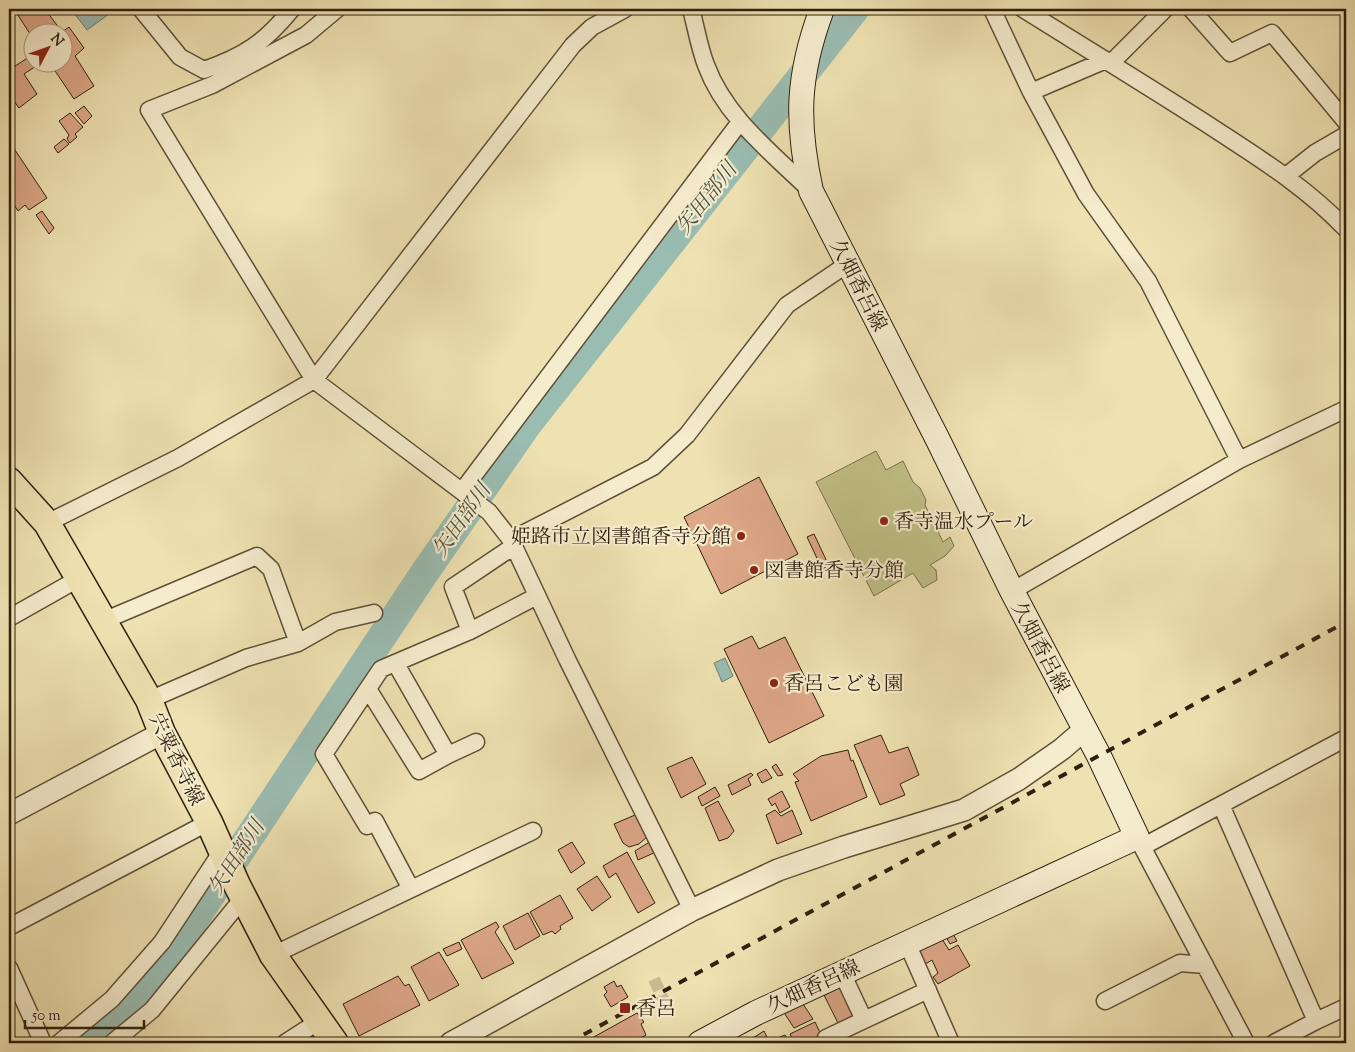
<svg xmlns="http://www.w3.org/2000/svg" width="1355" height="1052" viewBox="0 0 1355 1052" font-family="'Sorts Mill Goudy','Noto Serif JP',serif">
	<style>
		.green { fill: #c1c187; stroke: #78704b }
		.water { fill: #9abdb2; stroke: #6f7e71 }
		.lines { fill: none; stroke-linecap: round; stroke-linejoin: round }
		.river { stroke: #9abdb2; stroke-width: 29 }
		.building { fill: #dda788; stroke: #2e200f }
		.pedestrian-tunnel { stroke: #c8bb91; stroke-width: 12; stroke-dasharray: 12 6; stroke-linecap: butt }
		.minor-casing { stroke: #5e5038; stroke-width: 19 }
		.tertiary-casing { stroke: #5e5038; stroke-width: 24 }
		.secondary-casing { stroke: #2e200f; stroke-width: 26 }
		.primary-casing { stroke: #2e200f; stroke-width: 29 }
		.minor { stroke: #f5eccd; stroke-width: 16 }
		.tertiary { stroke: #f5eccd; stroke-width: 21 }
		.secondary { stroke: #f5eccd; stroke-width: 24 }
		.primary { stroke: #efe2b2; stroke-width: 26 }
		.rail { stroke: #2e200f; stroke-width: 4; stroke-dasharray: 9 9; stroke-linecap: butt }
		.poi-dot { fill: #8f2418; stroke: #f5eccd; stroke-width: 2 }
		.labels { text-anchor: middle; stroke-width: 4.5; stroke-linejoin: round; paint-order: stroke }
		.street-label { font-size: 20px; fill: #2e200f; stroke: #f5eccd }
		.poi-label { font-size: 20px; fill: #2e200f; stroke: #f5eccd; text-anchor: start }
		.water-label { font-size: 21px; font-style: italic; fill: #4e4f40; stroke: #f5eccd }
	</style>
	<rect width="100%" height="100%" fill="#efe2b2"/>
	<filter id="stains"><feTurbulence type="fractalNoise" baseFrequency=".004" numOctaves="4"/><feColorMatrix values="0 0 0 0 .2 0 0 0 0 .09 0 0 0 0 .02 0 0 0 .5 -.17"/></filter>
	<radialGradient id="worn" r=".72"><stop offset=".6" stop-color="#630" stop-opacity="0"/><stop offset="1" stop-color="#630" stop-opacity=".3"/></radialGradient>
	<!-- green -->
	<path class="green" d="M 876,451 L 886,470 L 903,461 L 913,482 L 920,488 L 926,500 L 925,505 L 943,542 L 950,537 L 954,546 L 945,556 L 930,565 L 936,570 L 937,580 L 923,588 L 913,573 L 874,596 L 816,482 Z"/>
	<!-- water -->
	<path class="water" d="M 71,9 L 116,9 L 87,30 Z
		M 725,658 L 733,676 L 722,682 L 714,663 Z"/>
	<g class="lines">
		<!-- river -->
		<path class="river" d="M 85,1043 L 133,1004 L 183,937 L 423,575 L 527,425 L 855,9"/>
	</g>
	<!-- building -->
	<path class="building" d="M 14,9 L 45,9 L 62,32 L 32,32 L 32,37 Z
		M 69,27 L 84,48 L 75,56 L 94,86 L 74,99 L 49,62 L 62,62 L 62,32 Z
		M 32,55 L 32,62 L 42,62 L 24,74 L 37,94 L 19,108 L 9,94 L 9,70 Z
		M 84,106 L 92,116 L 84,124 L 75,113 Z
		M 70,113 L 83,127 L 75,134 L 77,137 L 70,143 L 67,139 L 69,135 L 59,121 Z
		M 64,139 L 69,144 L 58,153 L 54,147 Z
		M 9,141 L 47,198 L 29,210 L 25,205 L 18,211 L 9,196 Z
		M 42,211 L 54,228 L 49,234 L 36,215 Z
		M 759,477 L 798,554 L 721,594 L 684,517 Z
		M 814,534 L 829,566 L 822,569 L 807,537 Z
		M 752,636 L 759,649 L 785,637 L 824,716 L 769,743 L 724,649 Z
		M 881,735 L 889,753 L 908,747 L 919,775 L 900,784 L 905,795 L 880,805 L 854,745 Z
		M 848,750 L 851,761 L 853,760 L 867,797 L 811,821 L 795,782 L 799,781 L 793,774 L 821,756 Z
		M 692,757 L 706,784 L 681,798 L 667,768 Z
		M 776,764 L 783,775 L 778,776 L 772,767 Z
		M 766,769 L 772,778 L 762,783 L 757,774 Z
		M 751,773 L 753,775 L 748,779 L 751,785 L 732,795 L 728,785 Z
		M 715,787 L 720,796 L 702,806 L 698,797 Z
		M 782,791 L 790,807 L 780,813 L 775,803 L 772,806 L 768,799 Z
		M 718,801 L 734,831 L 728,838 L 719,841 L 705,808 Z
		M 775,810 L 781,816 L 792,810 L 802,834 L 777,844 L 766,815 Z
		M 635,815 L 648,836 L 639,844 L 629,847 L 623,843 L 614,824 Z
		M 651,841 L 656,852 L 638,860 L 635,851 Z
		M 572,842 L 585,863 L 571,873 L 558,850 Z
		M 627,852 L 655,903 L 638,913 L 616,873 L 609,878 L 603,866 Z
		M 597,876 L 611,897 L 592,911 L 577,889 Z
		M 560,895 L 573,918 L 560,926 L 561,929 L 555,934 L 552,931 L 543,935 L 530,912 Z
		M 528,913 L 540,936 L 515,950 L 503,926 Z
		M 496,922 L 499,927 L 495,932 L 514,963 L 482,979 L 461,940 Z
		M 952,932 L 957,941 L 950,944 L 945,935 Z
		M 942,939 L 949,950 L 958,945 L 970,966 L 938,984 L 933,977 L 938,973 L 932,960 L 922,966 L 916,950 Z
		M 459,942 L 462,949 L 447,956 L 443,949 Z
		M 439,952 L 459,985 L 429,1001 L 411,967 Z
		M 398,976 L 405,986 L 409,984 L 420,1005 L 359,1036 L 343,1004 Z
		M 614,981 L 617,987 L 621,985 L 628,997 L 611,1007 L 604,995 L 607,992 L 604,987 Z
		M 841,986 L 856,1014 L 838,1023 L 824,995 Z
		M 801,1001 L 813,1019 L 794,1028 L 783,1011 Z
		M 637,1013 L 644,1022 L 641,1024 L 646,1035 L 632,1043 L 583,1043 Z
		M 815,1022 L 825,1043 L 794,1043 L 790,1034 Z
		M 764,1031 L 770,1043 L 745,1043 Z
		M 785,1035 L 790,1043 L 777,1043 L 775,1039 Z"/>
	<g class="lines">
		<!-- pedestrian-tunnel -->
		<path class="pedestrian-tunnel" d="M 654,979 L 664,1001"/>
		<!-- minor casing -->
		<g class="minor-casing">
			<path id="minor" d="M 141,9 L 180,57 L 204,70 C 245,56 265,42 292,9
				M 337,9 L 306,35 L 212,85 L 149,110 L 314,380 L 489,512 L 511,540 L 567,659 L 692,910
				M 691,9 C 696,27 699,47 706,65 C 725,117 772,153 811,191
				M 992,9 L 1031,92 L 1086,194 L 1148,281 L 1239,460
				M 1023,9 C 1084,47 1146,85 1207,124 C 1257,157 1304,185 1346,229
				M 1191,9 L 1230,53 L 1272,33 L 1346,122
				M 1111,63 L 1165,9
				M 1031,92 L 1106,60
				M 1286,176 L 1315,153 L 1346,135
				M 462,491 L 740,122
				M 47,523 L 178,458 L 314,380 L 573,45 L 592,27 L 625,9
				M 511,540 L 653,467 L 687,435 L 787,305 L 849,263
				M 1012,591 L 1239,460 L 1346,409
				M 9,618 L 78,579
				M 103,621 L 257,556 L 271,569 L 298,643 L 246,658 L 149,700
				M 470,631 L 453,587 L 514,546
				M 298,643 L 335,622 L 374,613
				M 368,689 L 419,771 L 448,755 L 396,664
				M 448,755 L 476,742
				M 1221,805 L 1316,1021
				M 1137,837 L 1246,1043
				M 1142,847 L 1346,738
				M 411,889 L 375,821 L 367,826 L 324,754 L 381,669 L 470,631 L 537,596
				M 9,927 L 209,822
				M 907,943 L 951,1043
				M 273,955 L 533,831
				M 9,968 L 43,1043
				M 842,973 L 864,1020
				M 1105,1001 L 1180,963 L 1205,965
				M 826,1038 L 928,990
				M 59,1043 L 112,999 L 162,942 L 222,851
				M 112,1043 L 152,1010 L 243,898
				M 285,1043 L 319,1021
				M 1274,1043 L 1316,1021 L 1346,1007"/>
		</g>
		<!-- tertiary casing -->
		<g class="tertiary-casing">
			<path id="tertiary" d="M 9,814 L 162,733
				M 451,1043 L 692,910 L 778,870 L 844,847 L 964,810 L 1019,779 L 1062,749 L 1084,730"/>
		</g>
		<!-- secondary casing -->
		<g class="secondary-casing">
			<path id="secondary" d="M 700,1043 L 756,1013 L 1137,837 L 1099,756 L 1012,591 L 938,440 L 811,191 C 796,122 797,76 822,9"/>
		</g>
		<!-- primary casing -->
		<g class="primary-casing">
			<path id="primary" d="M 9,481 L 47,523 L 149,700 L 162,733 L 209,822 L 237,885 L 273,955 L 335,1043"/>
		</g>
		<!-- minor -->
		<use href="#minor" class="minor"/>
		<!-- tertiary -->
		<use href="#tertiary" class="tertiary"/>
		<!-- secondary -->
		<use href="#secondary" class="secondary"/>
		<!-- primary -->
		<use href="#primary" class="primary"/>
		<!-- rail -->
		<path class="rail" d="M 568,1043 L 1346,622"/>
	</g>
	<!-- markers -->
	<g class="poi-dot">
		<circle cx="884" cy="521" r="5"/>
		<circle cx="741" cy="536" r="5"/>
		<circle cx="754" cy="570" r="5"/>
		<circle cx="774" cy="683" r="5"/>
		<rect x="619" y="1002" width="12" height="12" rx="2.5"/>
	</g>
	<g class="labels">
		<!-- street labels -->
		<g class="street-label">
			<text transform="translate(859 285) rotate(63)" y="7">久畑香呂線</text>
			<text transform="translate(1041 647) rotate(62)" y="7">久畑香呂線</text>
			<text transform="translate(177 759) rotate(64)" y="7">宍粟香寺線</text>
			<text transform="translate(813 986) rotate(-25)" y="7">久畑香呂線</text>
		</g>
		<!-- poi labels -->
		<g class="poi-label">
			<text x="894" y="528">香寺温水プール</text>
			<text x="731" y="543" text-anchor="end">姫路市立図書館香寺分館</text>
			<text x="764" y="577">図書館香寺分館</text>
			<text x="784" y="690">香呂こども園</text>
			<text x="636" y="1015">香呂</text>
		</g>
		<!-- water labels -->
		<g class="water-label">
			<text transform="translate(706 198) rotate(-52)" y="7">矢田部川</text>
			<text transform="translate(461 520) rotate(-55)" y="7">矢田部川</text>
			<text transform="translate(236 857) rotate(-57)" y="7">矢田部川</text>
		</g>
	</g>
	<!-- margin -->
	<rect width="1355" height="1052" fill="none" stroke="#efe2b2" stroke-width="30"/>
	<rect x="10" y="10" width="1335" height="1032" fill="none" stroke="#2e200f" stroke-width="2.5"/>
	<rect x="15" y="15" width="1325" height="1022" fill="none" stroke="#2e200f"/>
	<!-- north arrow -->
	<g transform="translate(48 48) rotate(49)"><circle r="24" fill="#f5eccd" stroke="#a59a81"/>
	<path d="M0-4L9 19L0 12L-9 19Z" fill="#8f2418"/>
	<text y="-8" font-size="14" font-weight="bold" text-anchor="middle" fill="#2e200f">N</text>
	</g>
	<!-- scale -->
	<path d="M25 1020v8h119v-8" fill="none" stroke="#2e200f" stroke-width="2.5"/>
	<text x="32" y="1020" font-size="15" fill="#2e200f" stroke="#f5eccd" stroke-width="4" paint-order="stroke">50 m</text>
	<rect width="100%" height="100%" filter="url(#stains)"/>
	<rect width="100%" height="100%" fill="url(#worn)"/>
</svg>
